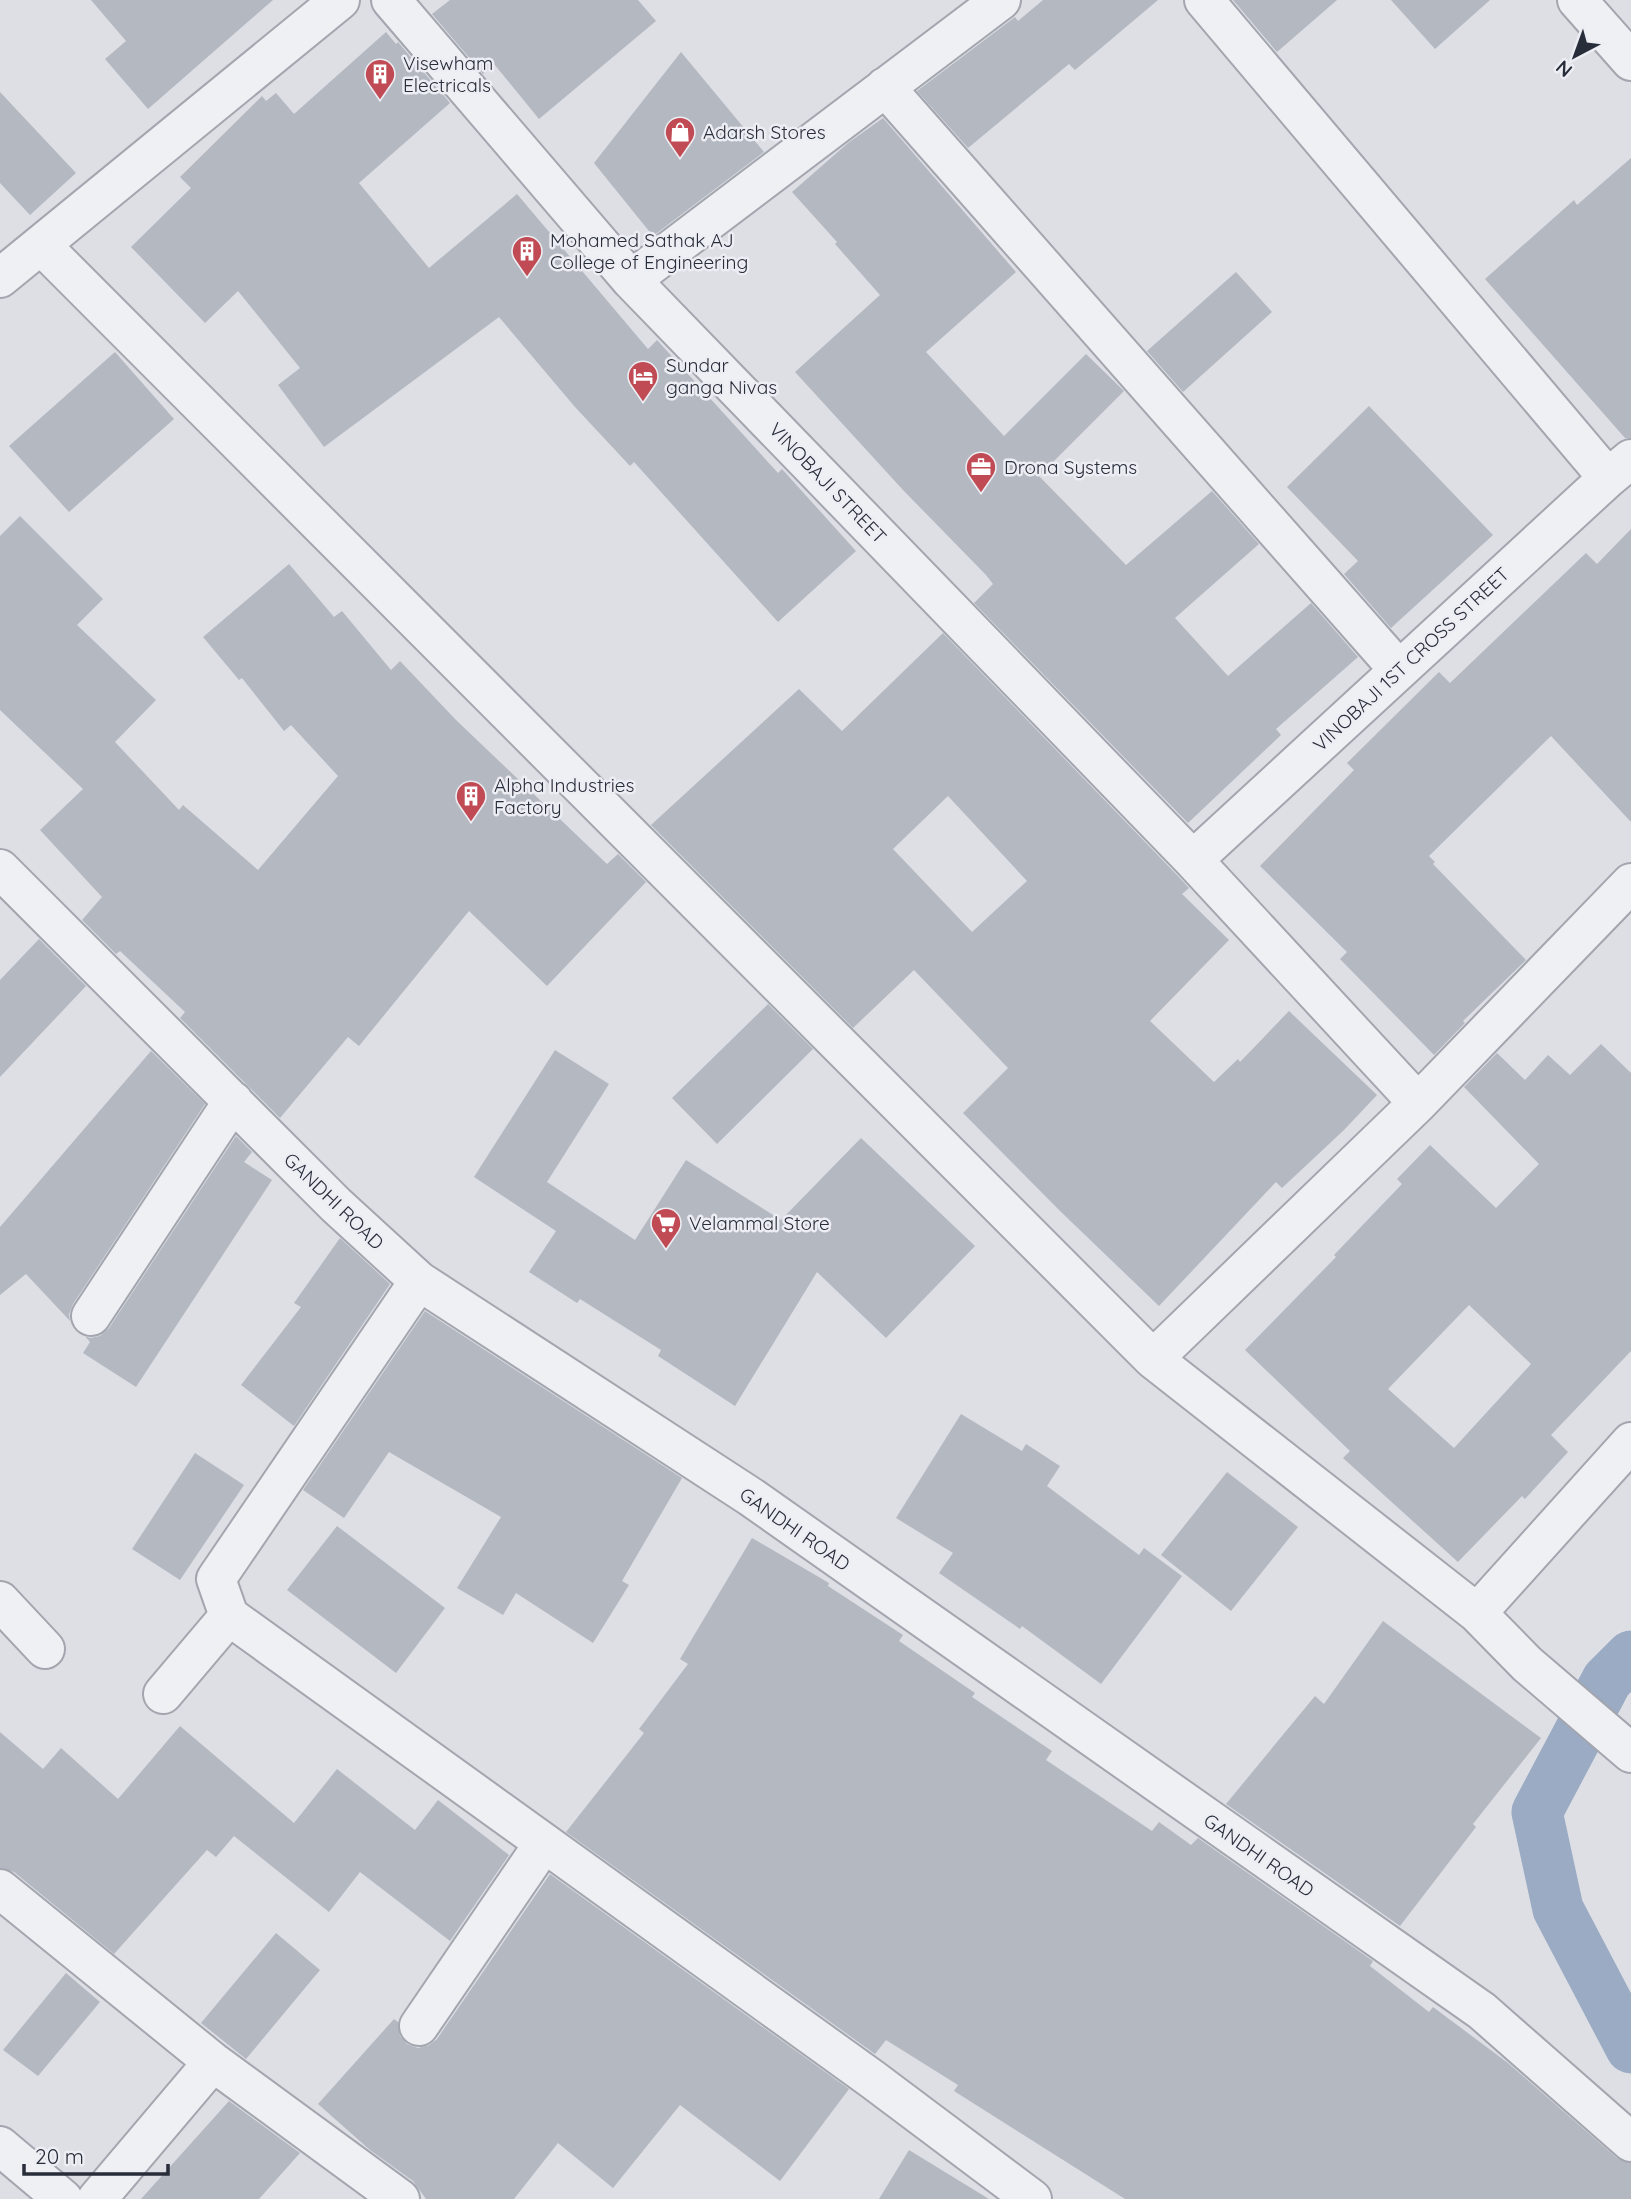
<svg xmlns="http://www.w3.org/2000/svg" width="1631" height="2199" viewBox="0 0 1631 2199" font-family="Quicksand,sans-serif">
	<style>
		.lines { fill: none; stroke-linecap: round; stroke-linejoin: round }
		.canal { stroke: #9aabc3; stroke-width: 51 }
		.building { fill: #b4b8c1; fill-rule: evenodd }
		.minor-casing { stroke: #a3a6ae; stroke-width: 42 }
		.minor { stroke: #eff0f4; stroke-width: 38 }
		.labels { text-anchor: middle; stroke-width: 5; stroke-linejoin: round; paint-order: stroke }
		.poi-label { font-size: 19px; fill: #282d3a; stroke: #eceef3; text-anchor: start }
		.street-label { font-size: 19px; fill: #282d3a; stroke: #eceef3 }
	</style>
	<rect width="100%" height="100%" fill="#dddfe5"/>
	<g class="lines">
		<!-- canal -->
		<path class="canal" d="M 1631,1656 L 1607,1680 L 1537,1812 L 1558,1909 L 1631,2048"/>
	</g>
	<!-- building -->
	<path class="building" d="M 91,0 L 273,0 L 148,109 L 105,59 L 126,41 Z
		M 450,0 L 638,0 L 656,21 L 539,119 L 494,64 L 483,74 L 432,14 Z
		M 1043,0 L 1158,0 L 1075,70 L 1069,64 L 968,148 L 917,91 L 1015,17 L 1018,21 Z
		M 1233,0 L 1337,0 L 1277,52 Z
		M 1391,0 L 1490,0 L 1435,49 Z
		M 386,32 L 396,44 L 398,42 L 450,103 L 359,183 L 429,268 L 517,194 L 648,349 L 657,340 L 778,473 L 782,469 L 856,551 L 778,622 L 634,462 L 630,466 L 575,407 L 499,317 L 324,447 L 278,385 L 300,368 L 238,291 L 205,323 L 131,247 L 191,188 L 180,177 L 262,96 L 266,101 L 276,93 L 294,114 Z
		M 681,52 L 764,152 L 653,236 L 594,163 Z
		M 0,92 L 76,173 L 30,215 L 0,183 Z
		M 883,118 L 1016,272 L 926,352 L 1004,436 L 1086,354 L 1124,391 L 1039,476 L 1126,565 L 1212,491 L 1259,544 L 1175,618 L 1228,676 L 1311,603 L 1358,657 L 1276,729 L 1281,735 L 1188,823 L 974,603 L 993,584 L 986,575 L 903,490 L 795,372 L 880,295 L 835,244 L 837,242 L 792,192 L 848,143 Z
		M 1631,158 L 1631,438 L 1625,438 L 1485,279 L 1574,200 L 1577,205 Z
		M 1236,272 L 1272,312 L 1183,392 L 1147,351 Z
		M 115,352 L 174,419 L 69,512 L 9,446 Z
		M 1369,406 L 1493,535 L 1391,628 L 1344,574 L 1358,561 L 1287,487 Z
		M 20,516 L 103,599 L 77,625 L 156,700 L 115,742 L 179,810 L 183,805 L 258,870 L 338,776 L 291,725 L 284,731 L 242,678 L 239,680 L 203,637 L 289,564 L 334,617 L 342,611 L 391,670 L 400,661 L 456,720 L 607,864 L 618,854 L 646,882 L 547,986 L 469,911 L 359,1046 L 348,1037 L 280,1118 L 180,1018 L 185,1012 L 120,951 L 116,954 L 82,920 L 102,897 L 40,830 L 83,789 L 0,710 L 0,536 Z
		M 1631,529 L 1631,822 L 1551,736 L 1429,856 L 1435,862 L 1433,864 L 1526,960 L 1463,1021 L 1465,1023 L 1434,1055 L 1340,959 L 1347,952 L 1260,866 L 1354,770 L 1347,763 L 1439,672 L 1450,683 L 1586,553 L 1597,564 Z
		M 943,633 L 1177,875 L 1189,888 L 1182,894 L 1229,940 L 1150,1021 L 1214,1082 L 1238,1059 L 1240,1062 L 1289,1011 L 1377,1095 L 1344,1130 L 1282,1188 L 1276,1182 L 1159,1306 L 1059,1210 L 963,1113 L 1008,1068 L 914,970 L 853,1028 L 651,825 L 799,689 L 842,731 ZM 948,796 L 1027,881 L 972,932 L 893,849 Z
		M 39,939 L 86,986 L 0,1077 L 0,980 Z
		M 768,1004 L 813,1049 L 717,1144 L 672,1098 Z
		M 1601,1044 L 1631,1073 L 1631,1351 L 1551,1435 L 1568,1452 L 1525,1499 L 1522,1496 L 1458,1562 L 1343,1458 L 1350,1451 L 1245,1350 L 1336,1257 L 1334,1255 L 1402,1184 L 1397,1179 L 1430,1145 L 1496,1208 L 1539,1164 L 1464,1087 L 1497,1053 L 1525,1080 L 1548,1055 L 1570,1075 ZM 1469,1305 L 1531,1364 L 1454,1448 L 1388,1389 Z
		M 555,1050 L 609,1084 L 547,1182 L 635,1240 L 686,1160 L 781,1220 L 861,1138 L 975,1246 L 886,1338 L 817,1272 L 735,1406 L 658,1356 L 661,1350 L 580,1299 L 577,1303 L 529,1272 L 556,1231 L 474,1177 Z
		M 151,1051 L 205,1104 L 73,1304 L 69,1314 L 70,1321 L 26,1274 L 0,1295 L 0,1227 Z
		M 236,1136 L 252,1152 L 244,1162 L 272,1180 L 136,1387 L 83,1353 L 90,1342 L 85,1336 L 90,1338 L 100,1336 L 109,1328 Z
		M 340,1238 L 390,1284 L 294,1426 L 241,1385 L 301,1307 L 294,1303 Z
		M 425,1311 L 682,1478 L 622,1581 L 629,1585 L 593,1643 L 516,1593 L 503,1615 L 457,1588 L 501,1517 L 389,1452 L 344,1518 L 303,1490 Z
		M 961,1414 L 1022,1451 L 1026,1444 L 1060,1466 L 1047,1486 L 1139,1555 L 1144,1548 L 1182,1576 L 1101,1684 L 1022,1626 L 1020,1629 L 939,1573 L 953,1553 L 896,1518 Z
		M 195,1453 L 244,1485 L 180,1580 L 132,1549 Z
		M 1227,1472 L 1298,1527 L 1231,1611 L 1161,1555 Z
		M 337,1526 L 445,1608 L 396,1673 L 287,1590 Z
		M 752,1538 L 829,1583 L 828,1586 L 903,1635 L 899,1641 L 975,1693 L 972,1697 L 1052,1751 L 1046,1760 L 1152,1831 L 1159,1822 L 1191,1845 L 1198,1838 L 1373,1961 L 1370,1966 L 1429,2012 L 1433,2007 L 1508,2063 L 1617,2158 L 1631,2163 L 1631,2199 L 1125,2199 L 954,2091 L 958,2085 L 886,2040 L 875,2054 L 566,1832 L 644,1733 L 639,1729 L 688,1664 L 680,1659 Z
		M 1383,1621 L 1541,1738 L 1473,1824 L 1476,1827 L 1400,1926 L 1226,1804 L 1315,1696 L 1324,1704 Z
		M 180,1726 L 294,1823 L 337,1769 L 415,1830 L 438,1800 L 509,1855 L 450,1941 L 360,1872 L 329,1912 L 234,1836 L 216,1857 L 207,1850 L 114,1954 L 14,1872 L 0,1868 L 0,1732 L 43,1769 L 61,1748 L 118,1799 Z
		M 550,1874 L 849,2089 L 780,2181 L 680,2105 L 613,2188 L 558,2143 L 514,2199 L 426,2199 L 413,2181 L 370,2150 L 318,2104 L 394,2019 L 398,2022 L 400,2036 L 407,2044 L 418,2048 L 429,2045 L 437,2039 Z
		M 276,1933 L 320,1970 L 246,2059 L 201,2023 Z
		M 66,1973 L 100,2002 L 38,2076 L 3,2050 Z
		M 229,2101 L 300,2153 L 259,2199 L 141,2199 Z
		M 909,2150 L 989,2199 L 879,2199 Z"/>
	<g class="lines">
		<!-- minor casing -->
		<g class="minor-casing">
			<path id="minor" d="M 391,0 L 631,280 L 1193,860 L 1418,1103
				M 1204,0 L 1608,478
				M 1577,0 L 1631,61
				M 885,87 L 1399,670
				M 41,245 L 1153,1359 L 1477,1613 L 1527,1664 L 1631,1753
				M 0,278 L 340,0
				M 631,280 L 1001,0
				M 1193,860 L 1608,478 L 1631,459
				M 0,869 L 336,1205 L 419,1281 L 751,1497 L 1482,2011 L 1631,2142
				M 419,1281 L 216,1579 L 229,1616 L 872,2079 L 1032,2199
				M 91,1316 L 233,1101
				M 1153,1359 L 1418,1103 L 1631,883
				M 0,1601 L 45,1649
				M 1477,1613 L 1631,1442
				M 163,1694 L 229,1616
				M 0,1889 L 213,2062 L 400,2199
				M 419,2026 L 544,1843
				M 0,2146 L 63,2199
				M 97,2199 L 213,2062"/>
		</g>
		<!-- minor -->
		<use href="#minor" class="minor"/>
	</g>
	<!-- icons -->
	<defs>
		<g id="building-pin" transform="scale(1.575)"><path d="M0 17L-7.5 6A9.5 9.5 0 1 1 7.5 6Z" fill="#c14b55" stroke="#eceef3"/><path d="M-4-6H4V6H1V3H-1V6H-4ZM-2.5-4.3h1.7v1.8h-1.7ZM.8-4.3h1.7v1.8H.8ZM-2.5-1h1.7V.8h-1.7ZM.8-1h1.7V.8H.8Z" fill="#fff"/></g>
		<g id="shop-pin" transform="scale(1.575)"><path d="M0 17L-7.5 6A9.5 9.5 0 1 1 7.5 6Z" fill="#c14b55" stroke="#eceef3"/><path d="M-5-2.5h2.3a2.7 3.5 0 0 1 5.4 0H5L5.5 6h-11ZM-1.5-2.5h3a1.5 2.3 0 0 0-3 0Z" fill="#fff"/></g>
		<g id="hotel-pin" transform="scale(1.575)"><path d="M0 17L-7.5 6A9.5 9.5 0 1 1 7.5 6Z" fill="#c14b55" stroke="#eceef3"/><path d="M-6-4.5h1.5V1H6V5H4.5V3h-9V5H-6ZM-4 0a1.8 1.8 0 1 1 3.6 0ZM.5 0V-2.5h3Q6-2.5 6 0Z" fill="#fff"/></g>
		<g id="office-pin" transform="scale(1.575)"><path d="M0 17L-7.5 6A9.5 9.5 0 1 1 7.5 6Z" fill="#c14b55" stroke="#eceef3"/><path d="M-6-3h4V-5.5h4V-3h4V5H-6ZM-1-4.5V-3h2v-1.5ZM-6 0V1H6V0Z" fill="#fff"/></g>
		<g id="supermarket-pin" transform="scale(1.575)"><path d="M0 17L-7.5 6A9.5 9.5 0 1 1 7.5 6Z" fill="#c14b55" stroke="#eceef3"/><path d="M-6-5.5h2.5l.6 2H6L4.5 2H-2.5L-4.4-4H-6ZM-1.5 3.2a1.3 1.3 0 1 0 .1 0ZM3 3.2a1.3 1.3 0 1 0 .1 0Z" fill="#fff"/></g>
	</defs>
	<g fill-rule="evenodd">
		<use href="#building-pin" x="380" y="74"/>
		<use href="#shop-pin" x="680" y="132"/>
		<use href="#building-pin" x="527" y="251"/>
		<use href="#hotel-pin" x="643" y="376"/>
		<use href="#office-pin" x="981" y="467"/>
		<use href="#building-pin" x="471" y="796"/>
		<use href="#supermarket-pin" x="666" y="1223"/>
	</g>
	<g class="labels">
		<!-- poi labels -->
		<g class="poi-label">
			<text x="403" y="70">Visewham<tspan x="403" dy="22">Electricals</tspan></text>
			<text x="703" y="139">Adarsh Stores</text>
			<text x="550" y="247">Mohamed Sathak AJ<tspan x="550" dy="22">College of Engineering</tspan></text>
			<text x="666" y="372">Sundar<tspan x="666" dy="22">ganga Nivas</tspan></text>
			<text x="1004" y="474">Drona Systems</text>
			<text x="494" y="792">Alpha Industries<tspan x="494" dy="22">Factory</tspan></text>
			<text x="689" y="1230">Velammal Store</text>
		</g>
		<!-- street labels -->
		<g class="street-label">
			<text transform="translate(828 483) rotate(46)" y="7">VINOBAJI STREET</text>
			<text transform="translate(1411 659) rotate(-43)" y="7">VINOBAJI 1ST CROSS STREET</text>
			<text transform="translate(334 1201) rotate(44)" y="7">GANDHI ROAD</text>
			<text transform="translate(795 1529) rotate(35)" y="7">GANDHI ROAD</text>
			<text transform="translate(1259 1855) rotate(35)" y="7">GANDHI ROAD</text>
		</g>
	</g>
	<!-- north arrow -->
	<g transform="translate(1575 56) rotate(221)" stroke="#eceef3" stroke-width="5" paint-order="stroke">
	<path d="M0-5L12 26L0 18L-12 26Z" fill="#282d3a"/>
	<text y="-10" font-size="19" font-weight="bold" text-anchor="middle" fill="#282d3a">N</text>
	</g>
	<!-- scale -->
	<path d="M24 2164v10h144v-10" fill="none" stroke="#282d3a" stroke-width="3.5"/>
	<text x="35" y="2164" font-size="21" fill="#282d3a" stroke="#eceef3" stroke-width="5" paint-order="stroke">20 m</text>
</svg>
